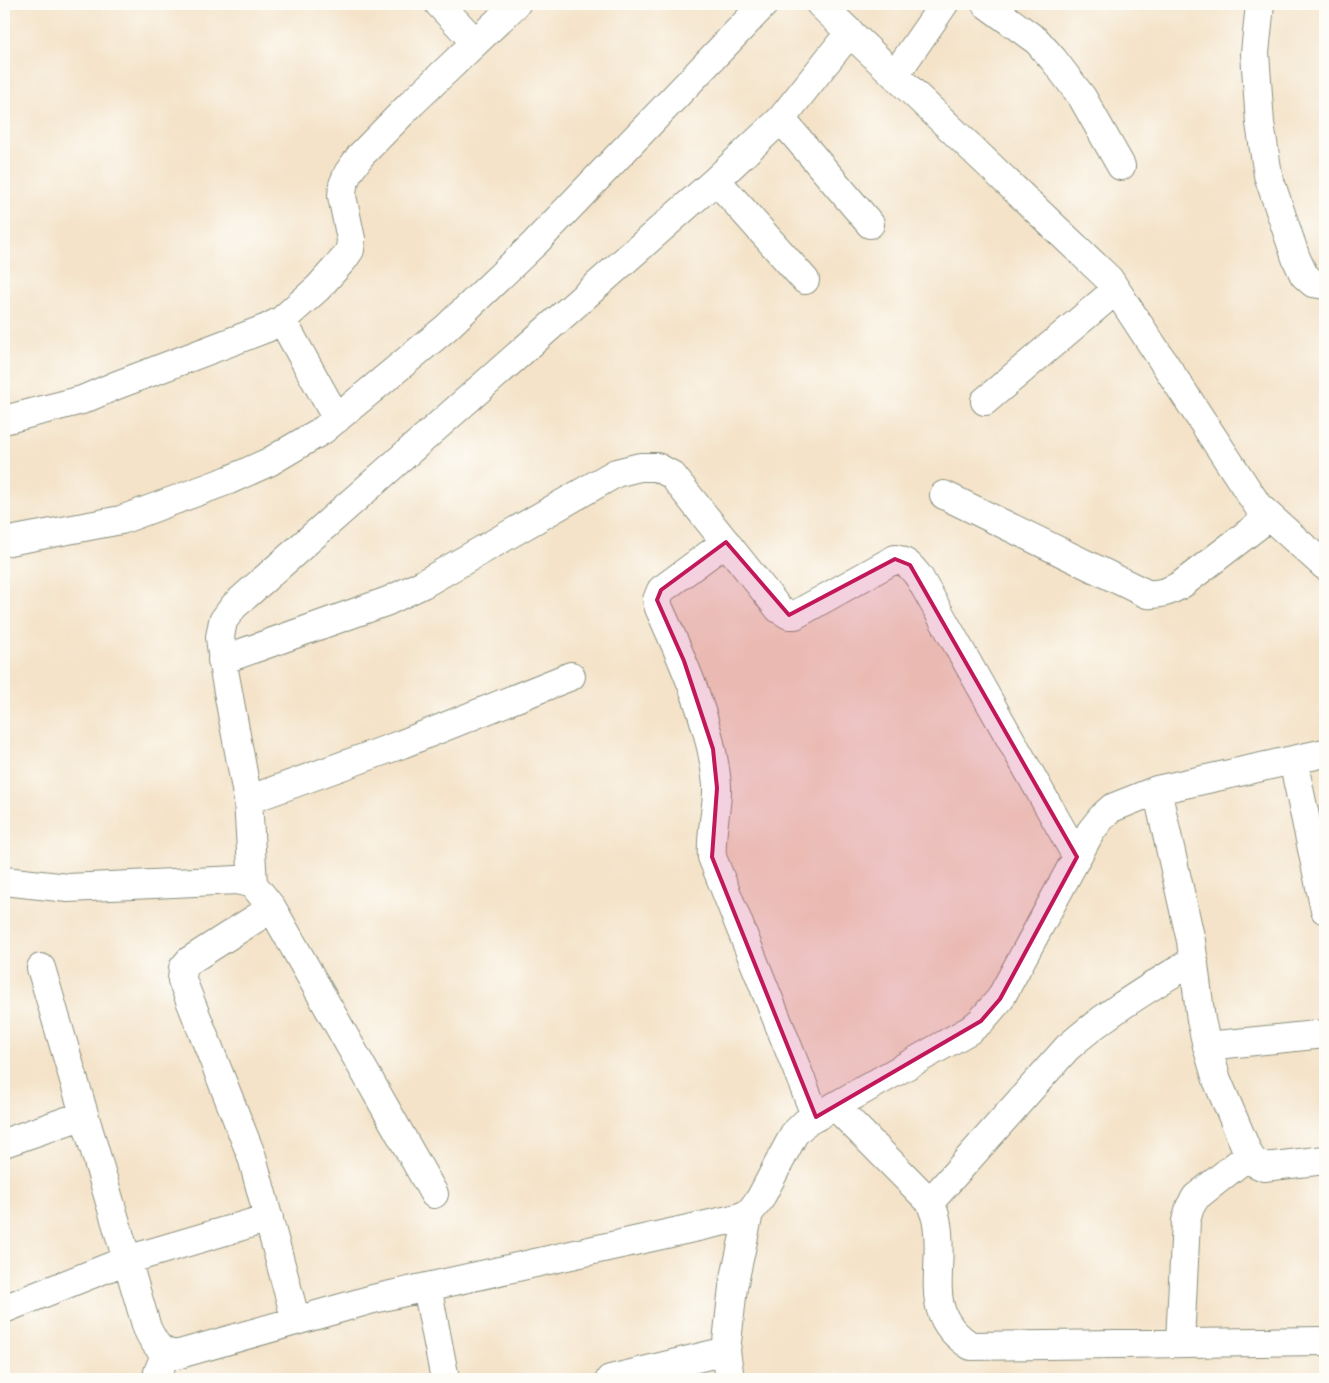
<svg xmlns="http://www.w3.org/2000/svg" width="1329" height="1383" viewBox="0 0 1329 1383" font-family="'Gochi Hand',sans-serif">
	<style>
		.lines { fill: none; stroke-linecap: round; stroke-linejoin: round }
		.street-casing { stroke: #8a907e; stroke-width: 30 }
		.street { stroke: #fff; stroke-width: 28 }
		.marked { fill: #c2185b; fill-opacity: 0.2; stroke: #c2185b; stroke-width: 4; stroke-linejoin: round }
	</style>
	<rect width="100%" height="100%" fill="#fdfcf7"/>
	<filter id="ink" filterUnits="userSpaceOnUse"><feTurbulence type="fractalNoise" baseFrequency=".02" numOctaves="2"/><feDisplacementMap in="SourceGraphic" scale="10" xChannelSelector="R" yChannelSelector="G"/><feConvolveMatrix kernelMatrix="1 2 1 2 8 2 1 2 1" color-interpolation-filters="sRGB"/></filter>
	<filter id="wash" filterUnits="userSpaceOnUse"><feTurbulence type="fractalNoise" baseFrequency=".0096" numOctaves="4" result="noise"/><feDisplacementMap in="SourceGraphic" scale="20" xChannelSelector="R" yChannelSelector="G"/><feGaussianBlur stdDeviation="1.12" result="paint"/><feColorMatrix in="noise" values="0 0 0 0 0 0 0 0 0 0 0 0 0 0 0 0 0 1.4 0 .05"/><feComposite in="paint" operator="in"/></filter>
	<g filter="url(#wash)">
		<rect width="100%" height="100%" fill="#f4e3c9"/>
	</g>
	<g filter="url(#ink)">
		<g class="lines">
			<!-- street casing -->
			<g class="street-casing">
				<path id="street" d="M 439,4 L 475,42
					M 820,4 L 1109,279 L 1258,506 L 1325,566
					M 986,4 L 1037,41 L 1053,59 L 1082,97 L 1121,166
					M 1260,4 L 1255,53 L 1260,123 L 1268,175 L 1296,258 L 1304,275 L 1313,283 L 1325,285
					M 895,75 L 944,4
					M 781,119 L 870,224
					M 716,180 L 805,280
					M 282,320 L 337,419
					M 985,401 L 1116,290
					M 4,420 L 82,400 L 117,385 L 267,328 L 282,320 L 318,288 L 343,260 L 350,250 L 351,239 L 342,196 L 343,185 L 348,173 L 361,155 L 412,103 L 516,4
					M 944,495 L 1147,594 C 1161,595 1170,591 1182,584 L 1269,517
					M 4,542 L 121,520 L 229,480 L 269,462 L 323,430 L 446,328 L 535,243 L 764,4
					M 726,542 L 661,590 L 657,600 L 659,608 C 684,663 712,725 717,785 C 718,808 710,832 712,857 L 816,1117
					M 222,660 L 388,601 L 423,584 L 616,473 L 640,467 L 657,467 L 672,475 L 779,609 L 789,615 L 795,615 L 895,559 C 907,561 912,568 919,577 L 1077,857
					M 1293,760 L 1325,910
					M 1157,790 L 1191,941 L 1201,1020 L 1207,1046 L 1217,1080 L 1249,1155 L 1255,1163 L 1264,1167 L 1325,1160
					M 248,800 L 402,744 L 571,676
					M 4,881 L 68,888 L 237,880 L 253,884 L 272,908 L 434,1194
					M 253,884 L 248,800 L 224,670 L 220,637 L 223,621 L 234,606 L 716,180 L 781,119 L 850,32
					M 272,908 L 189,961 L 183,968 L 182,980 L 252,1157 L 296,1321
					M 41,968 L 147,1328 C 154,1343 159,1352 176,1355 L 373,1299 L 738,1218 L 749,1213 L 760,1199 L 794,1134 L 805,1123 L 970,1030 L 981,1021 L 1000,999 L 1091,831 L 1103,816 L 1112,808 L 1157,790 L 1325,753
					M 1207,1046 L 1325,1034
					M 835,1106 L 930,1202 C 933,1209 936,1216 937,1224 C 945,1272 920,1314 971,1346 L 1325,1341
					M 4,1143 L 84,1115
					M 930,1202 L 1067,1048 C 1106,1013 1149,988 1194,960
					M 427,1287 L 445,1379
					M 4,1309 L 127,1260 L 269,1218
					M 1180,1342 L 1186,1221 L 1190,1207 L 1196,1197 L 1249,1155
					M 158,1379 L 158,1372 L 166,1353
					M 610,1379 L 726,1351
					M 730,1379 L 726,1351 L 733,1287 L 749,1213"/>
			</g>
			<!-- street -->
			<use href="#street" class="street"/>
		</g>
	</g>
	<!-- marked area -->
	<path class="marked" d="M 726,542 L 789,615 L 895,559 L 910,565 L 1077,857 L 1000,999 L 981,1021 L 816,1117 L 712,857 L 717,788 L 713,749 L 684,661 L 657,600 L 661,590 Z"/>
	<!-- margin -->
	<rect width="1329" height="1383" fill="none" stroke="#fdfcf7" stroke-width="20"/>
</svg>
